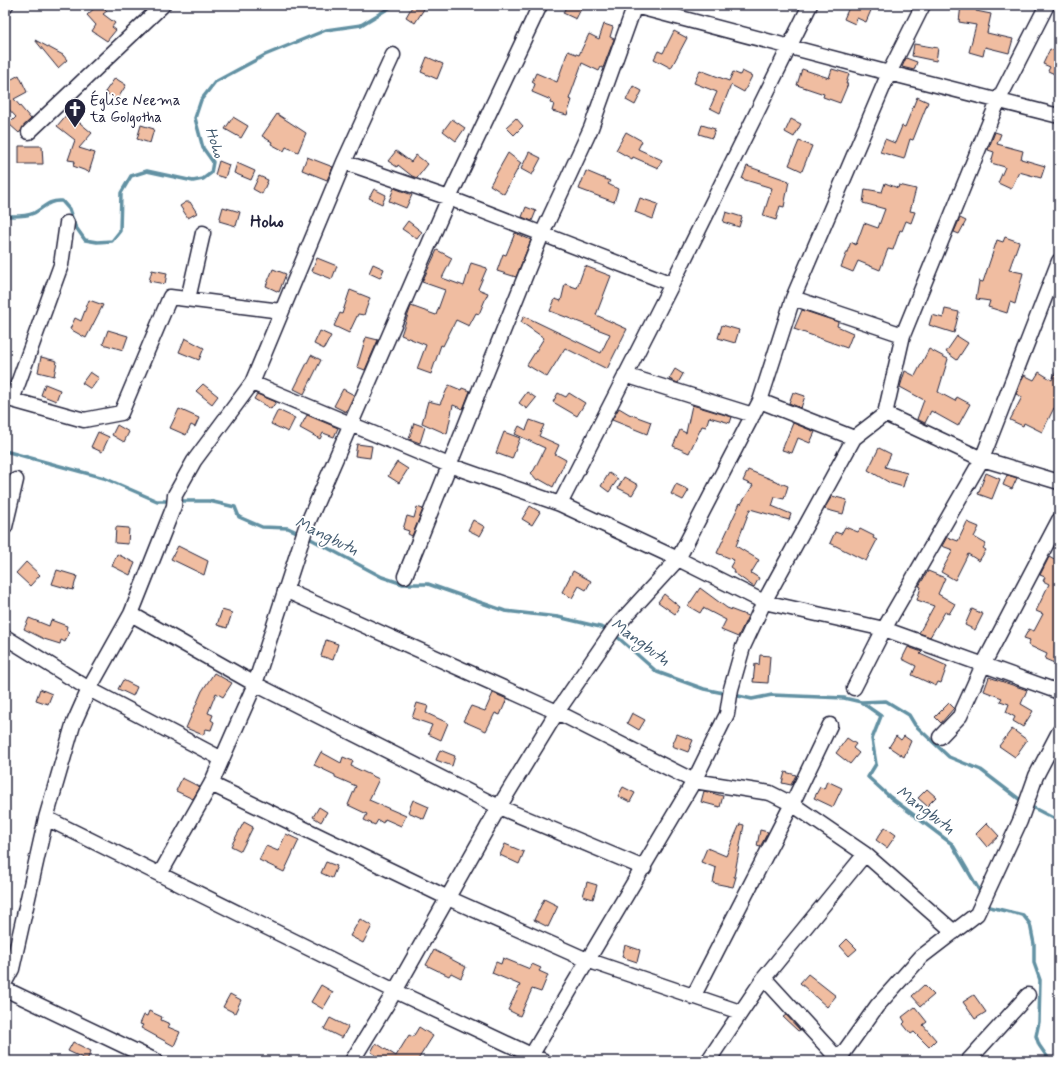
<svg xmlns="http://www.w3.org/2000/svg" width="1064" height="1066" viewBox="0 0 1064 1066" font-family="Mynerve,sans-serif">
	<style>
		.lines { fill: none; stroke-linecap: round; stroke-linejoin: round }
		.stream { stroke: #6291a3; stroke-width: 3.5 }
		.building { fill: #f0bda1; stroke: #22223b }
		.minor-casing { stroke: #22223b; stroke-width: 17 }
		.minor { stroke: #fff; stroke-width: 14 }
		.labels { text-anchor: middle; stroke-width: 3.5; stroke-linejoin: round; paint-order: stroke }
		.poi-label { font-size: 15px; fill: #22223b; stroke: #fff; text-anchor: start }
		.water-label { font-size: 16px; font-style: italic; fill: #425a6f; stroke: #fff }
		.quarter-label { font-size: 17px; font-weight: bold; fill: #22223b; stroke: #fff }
	</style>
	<rect width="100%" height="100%" fill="#fff"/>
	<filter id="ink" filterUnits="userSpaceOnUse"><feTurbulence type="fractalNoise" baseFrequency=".025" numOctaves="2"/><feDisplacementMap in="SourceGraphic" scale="8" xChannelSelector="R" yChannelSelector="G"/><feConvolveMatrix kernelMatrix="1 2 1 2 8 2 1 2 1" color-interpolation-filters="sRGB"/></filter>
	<g filter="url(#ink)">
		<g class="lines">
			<!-- stream -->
			<path class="stream" d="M 5,216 C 14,216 25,217 34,213 C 45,207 48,200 62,201 L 69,209 L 75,226 L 85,240 L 97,242 L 112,241 L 120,231 L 121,193 L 131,176 L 147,171 L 193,181 L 203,179 L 211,173 L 213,162 L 203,148 L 195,118 L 201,100 L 215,82 L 265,55 L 326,30 L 361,25 L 394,5
				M 5,451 L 104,478 L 157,501 L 171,501
				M 177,501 L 209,501 L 235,507 L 239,517 L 262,527 L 288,528 L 301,534
				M 307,537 L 382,577 L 403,584 L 428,584 L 505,611 L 558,617 L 600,627 L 609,630
				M 614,634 L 657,672 L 704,689 L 728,694
				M 734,695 L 752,699 L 772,695 L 844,698 L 861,702 L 881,716 L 872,739 L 876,764 L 868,777 L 890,797 L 952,844 L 982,895
				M 861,702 L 886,701 L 909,715 L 915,725 L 949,757 L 981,770 L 1023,802
				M 1028,805 L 1059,821
				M 986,902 L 990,907 L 1023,915 L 1030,924 L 1034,944 L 1034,963 L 1040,980 L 1039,1022 L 1036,1036 L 1039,1045 L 1050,1061"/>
		</g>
		<!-- building -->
		<path class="building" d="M 98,5 L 101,5 L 107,11 L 103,14 L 115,23 L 112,27 L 116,30 L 107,41 L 92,31 L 96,25 L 87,15 Z
			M 413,5 L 418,5 L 424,9 L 415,23 L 406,17 Z
			M 567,5 L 583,5 L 576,19 L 563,13 Z
			M 850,5 L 864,5 L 872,8 L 866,22 L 857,18 L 855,24 L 844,19 Z
			M 961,5 L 977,5 L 976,11 L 991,14 L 987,33 L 1013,39 L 1009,53 L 985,47 L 983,56 L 969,52 L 976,25 L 959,22 Z
			M 604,24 L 613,27 L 610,37 L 614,39 L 603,68 L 601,67 L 599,71 L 582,63 L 569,99 L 572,100 L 567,115 L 552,111 L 554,104 L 550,103 L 551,100 L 532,92 L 535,84 L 532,82 L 536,73 L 557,82 L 568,51 L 579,55 L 589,34 L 599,39 Z
			M 674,31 L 687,38 L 671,68 L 654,59 L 658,51 L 663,53 Z
			M 35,40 L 63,55 L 67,60 L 58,68 Z
			M 914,44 L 938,48 L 936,61 L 912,56 Z
			M 1059,46 L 1059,76 L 1048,71 L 1050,67 L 1043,64 L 1050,49 L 1056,51 Z
			M 427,57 L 443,64 L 437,79 L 421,72 Z
			M 906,58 L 917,62 L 914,70 L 902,67 Z
			M 802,69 L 829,78 L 832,69 L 849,74 L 846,84 L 848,84 L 840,103 L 823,97 L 824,94 L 797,85 Z
			M 700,70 L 729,81 L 733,72 L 740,75 L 742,71 L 752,76 L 744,92 L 731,85 L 720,113 L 710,108 L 717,92 L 694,83 Z
			M 19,75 L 27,92 L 14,99 L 31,119 L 19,133 L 9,124 L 16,117 L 5,105 L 5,83 Z
			M 115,78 L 126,85 L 117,100 L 105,92 Z
			M 633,86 L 642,91 L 635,105 L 626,100 Z
			M 917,97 L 928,102 L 913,140 L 910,139 L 904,159 L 880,152 L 885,139 L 895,143 L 902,126 L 905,127 Z
			M 68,113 L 92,133 L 79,148 L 95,153 L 89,172 L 73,166 L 75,161 L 68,160 L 75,140 L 57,126 Z
			M 277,114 L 306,133 L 298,152 L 286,147 L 284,151 L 271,144 L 272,142 L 262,136 Z
			M 233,117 L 248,126 L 241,138 L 225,129 Z
			M 516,118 L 523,126 L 514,135 L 506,127 Z
			M 452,119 L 465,128 L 456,141 L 443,131 Z
			M 791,119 L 801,124 L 794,137 L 785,132 Z
			M 141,125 L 154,129 L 150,143 L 137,139 Z
			M 702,125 L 715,129 L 712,138 L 699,134 Z
			M 626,132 L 642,141 L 638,149 L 662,160 L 658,168 L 633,157 L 632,159 L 616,150 Z
			M 995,132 L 1001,134 L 997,144 L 1023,151 L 1021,159 L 1045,166 L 1041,178 L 1019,172 L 1011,189 L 998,183 L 1005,167 L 991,163 L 994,152 L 988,150 Z
			M 799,141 L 812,146 L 802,171 L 789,165 Z
			M 19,146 L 42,146 L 43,164 L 19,164 Z
			M 396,151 L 411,162 L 416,155 L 428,164 L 417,178 L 412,176 L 398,165 L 397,167 L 388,161 Z
			M 529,152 L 541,158 L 532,175 L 521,169 Z
			M 508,153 L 521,163 L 504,194 L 490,185 Z
			M 307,157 L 333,167 L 327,180 L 302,170 Z
			M 219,161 L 229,165 L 225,178 L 215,175 Z
			M 237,163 L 255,171 L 251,180 L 234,173 Z
			M 747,166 L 789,181 L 784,207 L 780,206 L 776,220 L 763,216 L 772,188 L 742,179 Z
			M 586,171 L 610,181 L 608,184 L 618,189 L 614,202 L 579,189 Z
			M 259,176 L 268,180 L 262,194 L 253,189 Z
			M 885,183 L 898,188 L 899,185 L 916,189 L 910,211 L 915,212 L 911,223 L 906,221 L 902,231 L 900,230 L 893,250 L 888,249 L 880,270 L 858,261 L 853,272 L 841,267 L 851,242 L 856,245 L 864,223 L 878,228 L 885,209 L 863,203 L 865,189 L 882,192 Z
			M 394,188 L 412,195 L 406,208 L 389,201 Z
			M 374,189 L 386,195 L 382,204 L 369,198 Z
			M 640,198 L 658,204 L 653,219 L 635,212 Z
			M 186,202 L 190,202 L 197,213 L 188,218 L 180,206 Z
			M 223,207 L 240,212 L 236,226 L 219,221 Z
			M 526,207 L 536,211 L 532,221 L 522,217 Z
			M 726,212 L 742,217 L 739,227 L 723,222 Z
			M 960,218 L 966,221 L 959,234 L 954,232 Z
			M 408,221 L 422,232 L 417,239 L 402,229 Z
			M 515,233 L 531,240 L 516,277 L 497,271 L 503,254 L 506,255 Z
			M 1005,237 L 1019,242 L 1009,270 L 1023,273 L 1015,304 L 1010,302 L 1007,313 L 988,307 L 990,301 L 976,299 L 979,281 L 983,282 L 997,240 L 1003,242 Z
			M 437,250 L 452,258 L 442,278 L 464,286 L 471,263 L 487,268 L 478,289 L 488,293 L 479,314 L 476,313 L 469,326 L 456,320 L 443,346 L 441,345 L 431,374 L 417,369 L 426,345 L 401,335 L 411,306 L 436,315 L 445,290 L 422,282 Z
			M 317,258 L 337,266 L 332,279 L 312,271 Z
			M 373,264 L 384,269 L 380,278 L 369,273 Z
			M 585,266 L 611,276 L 596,315 L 627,329 L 607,369 L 565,348 L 547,377 L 527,365 L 544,338 L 521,322 L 524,316 L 601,353 L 610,334 L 550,311 L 555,299 L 561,301 L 565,284 L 577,288 Z
			M 273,269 L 286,274 L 279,292 L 266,286 Z
			M 152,270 L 167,273 L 165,284 L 149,281 Z
			M 350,290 L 370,298 L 364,315 L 358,314 L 349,333 L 334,326 L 340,313 L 342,314 Z
			M 89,300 L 103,305 L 86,338 L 70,329 L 75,318 L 81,321 Z
			M 945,309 L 959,312 L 954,333 L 929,325 L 932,315 L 943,318 Z
			M 802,310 L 838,322 L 837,326 L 853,333 L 847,348 L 794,329 Z
			M 722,325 L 739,330 L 735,343 L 718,338 Z
			M 108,330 L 128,336 L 123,350 L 103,344 Z
			M 320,331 L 331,336 L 324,349 L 314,344 Z
			M 957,336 L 968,343 L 957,360 L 946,352 Z
			M 366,337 L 378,340 L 365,370 L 357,367 Z
			M 185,338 L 204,348 L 199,360 L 179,352 Z
			M 929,349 L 948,359 L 938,392 L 955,401 L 957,397 L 970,404 L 958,426 L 931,411 L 925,423 L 917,419 L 924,400 L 900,387 L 905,371 L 915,376 Z
			M 311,355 L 321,360 L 304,394 L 294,389 Z
			M 41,357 L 57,361 L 54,376 L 38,372 Z
			M 1059,365 L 1059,410 L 1054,408 L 1042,432 L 1024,423 L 1023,426 L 1010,420 L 1022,397 L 1016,394 L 1024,375 L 1034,380 L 1039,372 L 1052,380 Z
			M 675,369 L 683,374 L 678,383 L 669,379 Z
			M 90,372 L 99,378 L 91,389 L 82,383 Z
			M 45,384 L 60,390 L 56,401 L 41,395 Z
			M 203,384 L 218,396 L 212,404 L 196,391 Z
			M 449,385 L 461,390 L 462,388 L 470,391 L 463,409 L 453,405 L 447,434 L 422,423 L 428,401 L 440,404 Z
			M 343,389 L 354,395 L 346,412 L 334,406 Z
			M 527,392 L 536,398 L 527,409 L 519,403 Z
			M 793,392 L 805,396 L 801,408 L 789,403 Z
			M 558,393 L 566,397 L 569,393 L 585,403 L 577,416 L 553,402 Z
			M 257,394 L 276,402 L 271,409 L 254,399 Z
			M 692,405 L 732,417 L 730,423 L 709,417 L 706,427 L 702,426 L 689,453 L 673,446 L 680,430 L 686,433 Z
			M 619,408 L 629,414 L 651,422 L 647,434 L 612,420 Z
			M 179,409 L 199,418 L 195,427 L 191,425 L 186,435 L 170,428 Z
			M 278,410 L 295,418 L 288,432 L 271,424 Z
			M 307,415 L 338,428 L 334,437 L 323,433 L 320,439 L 300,428 Z
			M 530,420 L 544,425 L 539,436 L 559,445 L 555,454 L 566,460 L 553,487 L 539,479 L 537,480 L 531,473 L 534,470 L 545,448 L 515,434 L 519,426 L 526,430 Z
			M 414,423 L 425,427 L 420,443 L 409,439 Z
			M 793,423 L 815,432 L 810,443 L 798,438 L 792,453 L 782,450 Z
			M 117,425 L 129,432 L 124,442 L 112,435 Z
			M 98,432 L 109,437 L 102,452 L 91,447 Z
			M 504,432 L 520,438 L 512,459 L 496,453 Z
			M 357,444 L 372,446 L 370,458 L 355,456 Z
			M 879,448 L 891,454 L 885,467 L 907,473 L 903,487 L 890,483 L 868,470 Z
			M 397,462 L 408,469 L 399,483 L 388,476 Z
			M 748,470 L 788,486 L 784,499 L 775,497 L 772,506 L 791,514 L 789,520 L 750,509 L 736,546 L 759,560 L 751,573 L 759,578 L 754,587 L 733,572 L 734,570 L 730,567 L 734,560 L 717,553 L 740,503 L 741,504 L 753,485 L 743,481 Z
			M 609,473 L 618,479 L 609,492 L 601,486 Z
			M 986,473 L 1000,479 L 992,499 L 978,494 Z
			M 1007,475 L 1017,478 L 1012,489 L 1003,485 Z
			M 624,477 L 638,485 L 632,495 L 618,488 Z
			M 676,484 L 689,490 L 683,500 L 671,494 Z
			M 832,496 L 847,500 L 843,514 L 824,509 Z
			M 530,506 L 540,512 L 532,525 L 522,519 Z
			M 417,507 L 423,509 L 412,536 L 408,534 L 409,531 L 403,529 L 407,516 L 414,518 Z
			M 473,520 L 485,527 L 480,536 L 468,530 Z
			M 967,522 L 979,527 L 974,537 L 986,544 L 983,548 L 986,550 L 979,561 L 968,554 L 955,580 L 941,572 L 953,550 L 942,546 L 947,537 L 958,541 Z
			M 116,527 L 129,528 L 128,544 L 115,543 Z
			M 845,527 L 858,532 L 860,529 L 874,536 L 873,538 L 877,540 L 866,561 L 830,543 L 835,532 L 841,534 Z
			M 178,546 L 208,561 L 204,575 L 171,559 Z
			M 117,554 L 135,563 L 130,575 L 112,566 Z
			M 1049,557 L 1058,562 L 1059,560 L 1059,665 L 1045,659 L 1047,654 L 1028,645 L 1030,640 L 1024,638 L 1029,629 L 1034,631 L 1043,614 L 1036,611 L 1049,584 L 1043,581 L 1045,577 L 1040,575 Z
			M 26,562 L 40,575 L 30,586 L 16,573 Z
			M 57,570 L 77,576 L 73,590 L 52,584 Z
			M 573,571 L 591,581 L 586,590 L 579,586 L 572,598 L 562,592 Z
			M 928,571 L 945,578 L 938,594 L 955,604 L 949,614 L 945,612 L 930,637 L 919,633 L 934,606 L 917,600 L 921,587 L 919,586 Z
			M 700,588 L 727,608 L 748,616 L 738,637 L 721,630 L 726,620 L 703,608 L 700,613 L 688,606 Z
			M 664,594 L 680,607 L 675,614 L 658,602 Z
			M 972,609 L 983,614 L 975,630 L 965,625 Z
			M 222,610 L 232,613 L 227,628 L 217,625 Z
			M 29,618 L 49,626 L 51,620 L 67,626 L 66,630 L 69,632 L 65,642 L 61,640 L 60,644 L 44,639 L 24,629 Z
			M 326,640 L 338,644 L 333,660 L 321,656 Z
			M 908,647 L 922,652 L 920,654 L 947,666 L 941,683 L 938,682 L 936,686 L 912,675 L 916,666 L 902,659 Z
			M 760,655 L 770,656 L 768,683 L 753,682 L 755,664 L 759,665 Z
			M 214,673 L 232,683 L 223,697 L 216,693 L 208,713 L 213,715 L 211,720 L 214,722 L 211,730 L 206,729 L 203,735 L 186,728 L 202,691 Z
			M 989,677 L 1027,690 L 1021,704 L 1033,711 L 1023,727 L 1013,721 L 1015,717 L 1006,712 L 1009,704 L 1000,701 L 1002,698 L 984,691 Z
			M 123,680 L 137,687 L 133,696 L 118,689 Z
			M 40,689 L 52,694 L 48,704 L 36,700 Z
			M 493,693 L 507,699 L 500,715 L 495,713 L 486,731 L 463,721 L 471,706 L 485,711 Z
			M 417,703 L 428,706 L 426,713 L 448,723 L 441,740 L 428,734 L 432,725 L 412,718 Z
			M 949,703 L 954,708 L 941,723 L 935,717 Z
			M 632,713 L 645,720 L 639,730 L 627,723 Z
			M 1012,729 L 1027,740 L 1015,757 L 999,746 Z
			M 677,734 L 693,740 L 688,752 L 672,746 Z
			M 896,736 L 901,740 L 904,736 L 911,741 L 904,757 L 889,747 Z
			M 847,738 L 856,744 L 853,748 L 859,753 L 850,764 L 836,753 Z
			M 440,750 L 455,756 L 452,766 L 436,760 Z
			M 321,752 L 341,763 L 343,757 L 353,761 L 351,766 L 379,779 L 369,800 L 406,816 L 401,826 L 385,819 L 383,823 L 378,820 L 375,825 L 364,820 L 367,814 L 348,805 L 356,786 L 335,777 L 335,775 L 314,765 Z
			M 785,772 L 796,775 L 791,785 L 782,783 Z
			M 182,778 L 200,787 L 193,799 L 176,791 Z
			M 827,781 L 842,788 L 833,807 L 814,798 L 820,787 L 824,789 Z
			M 623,787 L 635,793 L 630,802 L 618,796 Z
			M 927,789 L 936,797 L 927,806 L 918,798 Z
			M 704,791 L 723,796 L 720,807 L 701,802 Z
			M 413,800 L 429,807 L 424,819 L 408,812 Z
			M 319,807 L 327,812 L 321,822 L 313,817 Z
			M 244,822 L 253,827 L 241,851 L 231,846 Z
			M 987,823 L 999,836 L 987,847 L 976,834 Z
			M 740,824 L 744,825 L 734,877 L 736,877 L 733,887 L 713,883 L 716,868 L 701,862 L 707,848 L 726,856 Z
			M 885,827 L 896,835 L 887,848 L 876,840 Z
			M 760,830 L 768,832 L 760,847 L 757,846 Z
			M 286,834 L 299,840 L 284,872 L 259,860 L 266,846 L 278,851 Z
			M 505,844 L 524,852 L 519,864 L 500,855 Z
			M 326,862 L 337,866 L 332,878 L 321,873 Z
			M 587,882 L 597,885 L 593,899 L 583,896 Z
			M 544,899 L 558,906 L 548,927 L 534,920 Z
			M 360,919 L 372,926 L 363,943 L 350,936 Z
			M 847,939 L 857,949 L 849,956 L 840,946 Z
			M 625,945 L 640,950 L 637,962 L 622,957 Z
			M 434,950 L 466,967 L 461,978 L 451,973 L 449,976 L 426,965 Z
			M 503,958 L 530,969 L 532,964 L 541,968 L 539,971 L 548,975 L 541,992 L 532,989 L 520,1016 L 508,1010 L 520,985 L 492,973 L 496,962 L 501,964 Z
			M 808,974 L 836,996 L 827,1007 L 800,983 Z
			M 321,985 L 333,992 L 323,1009 L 311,1002 Z
			M 924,985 L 934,995 L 921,1006 L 912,996 Z
			M 230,994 L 241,1000 L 235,1013 L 223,1007 Z
			M 974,995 L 986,1012 L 975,1019 L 963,1002 Z
			M 915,1007 L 927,1022 L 923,1025 L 936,1040 L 929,1047 L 914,1032 L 911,1034 L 903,1024 L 905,1022 L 902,1017 Z
			M 149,1011 L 162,1017 L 161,1020 L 170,1024 L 168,1027 L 180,1032 L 174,1046 L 141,1028 L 143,1025 L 140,1024 L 144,1015 L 147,1016 Z
			M 786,1015 L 800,1030 L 798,1031 L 783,1017 Z
			M 330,1018 L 348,1027 L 342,1038 L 324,1029 Z
			M 419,1027 L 433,1036 L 417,1061 L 385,1061 L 371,1052 L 376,1043 L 396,1056 L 409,1035 L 413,1037 Z
			M 73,1042 L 91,1051 L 87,1060 L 68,1051 Z"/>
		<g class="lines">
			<!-- minor casing -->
			<g class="minor-casing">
				<path id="minor" d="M 5,6 L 6,5
					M 635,6 L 889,73 L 1059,116
					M 29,132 L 163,5
					M 344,162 L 449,198 L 672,284
					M 793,298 L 903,335
					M 188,299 L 203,233
					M 625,375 L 753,415
					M 252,383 L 449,465 L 560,504 L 678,559 L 764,602 L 884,629 L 1059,692
					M 5,398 L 84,420 L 121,413 L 170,297 L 281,311
					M 12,400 L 61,265 L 67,223
					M 760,401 L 854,438
					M 885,414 L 982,459 L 1059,482
					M 560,504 L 672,284 L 810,5
					M 5,527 L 16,480
					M 405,576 L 542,234 L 591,128 L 635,5
					M 285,590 L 557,712 L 694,781 L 770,793 L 792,804 L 865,854 L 954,932
					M 131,614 L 255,684 L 499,807 L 644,868
					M 5,637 L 89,689 L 222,759
					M 854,688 L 884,629 L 982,459 L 1059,261
					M 940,737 L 960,716 L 983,665 L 1059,520
					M 211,784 L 448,898 L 587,960 L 740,1012
					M 46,818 L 395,991 L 544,1061
					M 160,874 L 211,784 L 255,684 L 306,527 L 449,198 L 540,5
					M 764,978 L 840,1061
					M 5,982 L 12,969 L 46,818 L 73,725 L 89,689 L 131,614 L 174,506 L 175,495 L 194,461 L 252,383 L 344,162 L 393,55
					M 5,989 L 156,1061
					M 693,997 L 792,804 L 830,725
					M 839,1059 L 877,1006 L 921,957 L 977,914 L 1020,821 L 1036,776 L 1059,732
					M 352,1061 L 395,991 L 499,807 L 557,712 L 614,629 L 678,559 L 760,401 L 793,298 L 889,73 L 923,5
					M 528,1061 L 694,781 L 727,714 L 731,689 L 743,647 L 764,602 L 854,438 L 885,414 L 903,335 L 999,99 L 1047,5
					M 708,1061 L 764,978 L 865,854
					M 968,1061 L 1028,995"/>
			</g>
			<!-- minor -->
			<use href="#minor" class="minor"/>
		</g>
	</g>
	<!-- icons -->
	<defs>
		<g id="church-pin" transform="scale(1.15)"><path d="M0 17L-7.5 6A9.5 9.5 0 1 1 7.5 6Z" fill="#22223b" stroke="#fff"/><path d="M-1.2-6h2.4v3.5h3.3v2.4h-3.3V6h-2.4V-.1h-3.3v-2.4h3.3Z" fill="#fff"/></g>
	</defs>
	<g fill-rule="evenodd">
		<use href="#church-pin" x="75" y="109"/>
	</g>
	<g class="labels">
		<!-- poi labels -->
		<g class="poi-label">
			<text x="90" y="105">Église Neema<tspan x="90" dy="17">ta Golgotha</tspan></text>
		</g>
		<!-- water labels -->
		<g class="water-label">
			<text transform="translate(216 142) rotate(71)" y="6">Hoho</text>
			<text transform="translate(327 535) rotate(26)" y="6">Mangbutu</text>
			<text transform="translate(641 641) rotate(36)" y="6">Mangbutu</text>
			<text transform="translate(926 809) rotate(37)" y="6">Mangbutu</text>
		</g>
		<!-- quarter labels -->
		<g class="quarter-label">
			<text x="267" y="227">Hoho</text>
		</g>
	</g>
	<!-- margin -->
	<rect width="1064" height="1066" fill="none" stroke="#fff" stroke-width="20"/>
	<rect x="10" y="10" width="1044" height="1046" fill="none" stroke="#22223b" stroke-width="1.5" filter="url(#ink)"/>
</svg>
